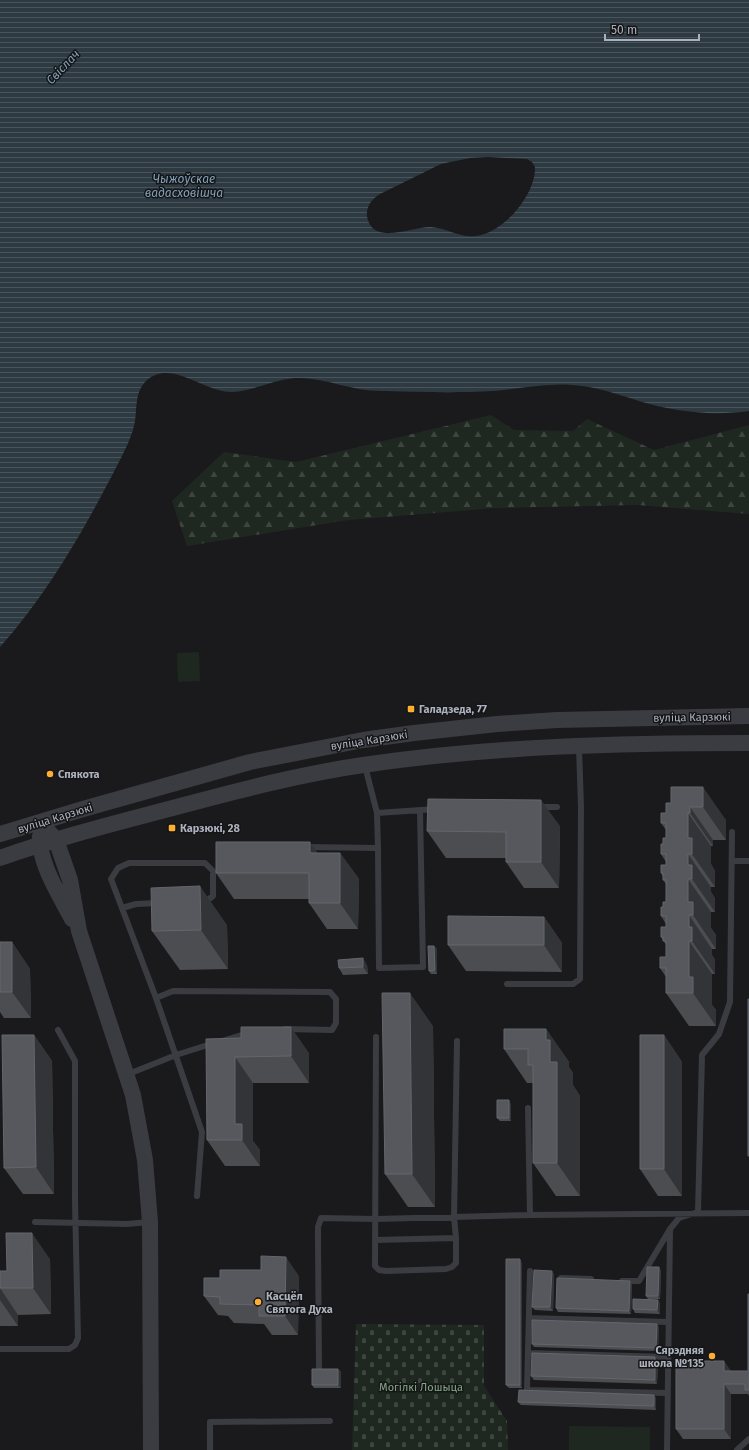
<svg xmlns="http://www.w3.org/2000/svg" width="749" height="1450" viewBox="0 0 749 1450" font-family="'Fira Sans',sans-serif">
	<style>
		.forest { fill: url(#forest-firs) }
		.cemetery { fill: url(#cemetery-stones) }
		.pitch { fill: #1f2820 }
		.water { fill: url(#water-rules); fill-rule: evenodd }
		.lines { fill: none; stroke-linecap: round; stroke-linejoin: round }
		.service { stroke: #3b3c42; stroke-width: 6 }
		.tertiary { stroke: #3b3c42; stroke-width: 16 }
		.wall { fill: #4b4d51 }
		.shaded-wall { fill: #333437 }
		.building { fill: #56585d; stroke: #63666c }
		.poi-dot { fill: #fdaf31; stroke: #151517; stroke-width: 1.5 }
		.labels { text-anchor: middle; stroke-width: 3; stroke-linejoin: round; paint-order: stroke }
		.poi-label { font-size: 11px; font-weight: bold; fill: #acb2bd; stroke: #151517; text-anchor: start }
		.street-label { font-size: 11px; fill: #acb2bd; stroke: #151517 }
		.park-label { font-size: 11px; fill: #82a882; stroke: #151517 }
		.water-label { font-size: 12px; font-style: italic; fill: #81a2b9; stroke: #151517 }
	</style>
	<defs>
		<pattern id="forest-firs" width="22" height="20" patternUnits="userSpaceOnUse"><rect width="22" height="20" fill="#1f2820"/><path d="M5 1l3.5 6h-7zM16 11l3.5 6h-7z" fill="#3d453e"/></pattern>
		<pattern id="cemetery-stones" width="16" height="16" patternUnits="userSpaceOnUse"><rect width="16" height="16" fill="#1f2820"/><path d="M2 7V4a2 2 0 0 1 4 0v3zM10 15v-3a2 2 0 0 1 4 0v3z" fill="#3d453e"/></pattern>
		<pattern id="water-rules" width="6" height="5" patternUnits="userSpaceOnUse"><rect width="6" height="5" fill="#2e3a42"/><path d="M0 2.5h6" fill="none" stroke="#4a545b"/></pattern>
	</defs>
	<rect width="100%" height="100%" fill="#1a1a1c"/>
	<!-- forest -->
	<path class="forest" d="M 491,415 L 514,430 L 573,431 L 587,419 L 654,450 L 749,425 L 749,514 L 638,505 L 496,508 L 348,520 L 187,546 L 172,501 L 224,452 L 296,462 Z"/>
	<!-- cemetery -->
	<path class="cemetery" d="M 356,1324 L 484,1325 L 484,1386 L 507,1421 L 508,1450 L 352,1450 Z"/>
	<!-- pitch -->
	<path class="pitch" d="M 199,652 L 200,681 L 178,682 L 177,653 Z
		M 569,1426 L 650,1427 L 650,1450 L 569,1450 Z"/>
	<!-- water -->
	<path class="water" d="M 0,0 L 749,0 L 749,411 C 712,416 675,412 639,401 C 617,394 595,386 572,385 C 546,383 519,389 493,391 C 458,393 422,392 387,391 C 374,391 362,390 350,387 C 332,383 314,377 295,378 C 273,380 253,391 232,392 C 202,392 170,357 145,382 C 135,393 137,407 135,421 C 133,433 127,446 122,456 C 88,523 50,591 0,647 ZM 488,157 L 527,159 L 532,162 L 535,167 C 536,195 503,233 476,236 C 460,238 446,228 431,227 C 413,226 372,247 367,216 C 366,206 372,199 380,194 L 441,164 L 470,158 Z"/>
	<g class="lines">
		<!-- service -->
		<path class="service" d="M 365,766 L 377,813 L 436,809
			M 539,807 L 557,807
			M 306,847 L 378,848 L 377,813
			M 378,848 L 379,968 L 423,967 L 420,810
			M 732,861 L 749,861
			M 122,908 L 136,904 L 158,903
			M 507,984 L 573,984 L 580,979 L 581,807 L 579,747
			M 156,998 L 173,991 L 330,992 L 336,999 L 336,1023 L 332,1030 L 285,1029
			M 376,1037 L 375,1266 L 379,1270 L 386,1271 L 446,1269 L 452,1267 L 456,1263 L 456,1238 L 454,1217 L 457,1041
			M 222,1041 L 248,1033
			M 126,1075 L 176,1055 L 214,1043
			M 528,1108 L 530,1215 L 749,1213
			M 197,1196 L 202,1132 L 156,998 L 111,879 L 118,868 L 129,863 L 205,863 L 213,871 L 213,896 L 205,902 L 201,902
			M 35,1222 L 127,1224 L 149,1222
			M 375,1240 L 456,1238
			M 530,1271 L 527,1390 L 667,1393
			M 561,1278 L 591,1279
			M 622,1281 L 639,1281 L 670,1229 L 679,1218 L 698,1212 L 702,1055 L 719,1034 L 730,1002 L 732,832
			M 529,1318 L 668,1322
			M 0,1349 L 69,1349 L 75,1345 L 78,1338 L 75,1201 L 75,1061 L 58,1030
			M 528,1353 L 668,1357
			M 319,1367 L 318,1240 L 318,1227 L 321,1218 L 376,1219 L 530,1215
			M 210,1450 L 210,1422 L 330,1421
			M 667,1450 L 670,1230
			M 737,1450 L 749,1439"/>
		<!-- tertiary -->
		<path class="tertiary" d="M 49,832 L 56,840 L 70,880 L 79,931 L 133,1095 L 145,1160 L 150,1222 L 151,1450
			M 0,834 L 83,809 L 250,762 L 363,740 L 414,733 L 497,724 L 557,720 L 749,716
			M 40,836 C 38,862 60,896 72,919
			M 0,858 C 59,837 120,822 180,806 C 240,790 301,774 363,765 C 491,746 620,743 749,743"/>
	</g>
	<!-- wall -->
	<path class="wall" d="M 671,787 L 726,820 L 726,840 L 713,840 L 713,846 L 711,846 L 711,864 L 715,871 L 715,887 L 711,887 L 711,892 L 715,898 L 715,912 L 711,912 L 711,928 L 716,935 L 716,949 L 712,949 L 712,955 L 715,960 L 715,974 L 712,974 L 712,1005 L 716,1010 L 716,1026 L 689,1026 L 666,993 L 666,977 L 660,968 L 666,957 L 666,945 L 661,937 L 666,927 L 666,924 L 661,916 L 663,907 L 666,902 L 666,884 L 663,880 L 663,877 L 661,873 L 666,865 L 666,862 L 661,854 L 663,844 L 666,838 L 666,830 L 661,823 L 671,803 Z
		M 560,826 L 559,888 L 524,888 L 506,862 L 506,858 L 446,858 L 427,831 Z
		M 317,853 L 340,853 L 359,879 L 358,929 L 327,929 L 309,903 L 309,899 L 234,899 L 216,873 Z
		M 544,917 L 562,943 L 562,972 L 466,971 L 448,945 Z
		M 227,925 L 228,969 L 180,970 L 152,931 Z
		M 0,942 L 12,942 L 30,969 L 31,1018 L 4,1018 L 0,1012 Z
		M 434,946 L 437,949 L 437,974 L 431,974 L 429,971 Z
		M 367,965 L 368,974 L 343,975 L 339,968 Z
		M 433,1026 L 435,1207 L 408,1207 L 385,1174 Z
		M 546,1029 L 569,1062 L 569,1067 L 573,1073 L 573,1085 L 580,1096 L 580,1196 L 556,1196 L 533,1163 L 533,1083 L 527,1083 L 504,1049 Z
		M 34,1035 L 52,1061 L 54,1194 L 23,1194 L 4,1168 Z
		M 664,1035 L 682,1062 L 682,1196 L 658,1196 L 640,1169 Z
		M 206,1039 L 309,1053 L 309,1083 L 253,1083 L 253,1141 L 260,1150 L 260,1166 L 225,1166 L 207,1140 Z
		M 511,1104 L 511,1121 L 500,1121 L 497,1118 Z
		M 50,1259 L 51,1314 L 18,1315 L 18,1326 L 0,1326 L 0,1271 L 7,1271 Z
		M 522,1263 L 522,1388 L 509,1388 L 506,1385 Z
		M 659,1267 L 661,1271 L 660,1299 L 648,1299 L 646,1296 Z
		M 554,1274 L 553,1311 L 535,1310 L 532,1307 Z
		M 299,1276 L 298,1335 L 272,1335 L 264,1324 L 234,1323 L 228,1316 L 218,1315 L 204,1296 L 220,1278 Z
		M 630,1281 L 632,1284 L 631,1314 L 558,1312 L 556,1308 Z
		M 749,1294 L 749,1396 L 748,1394 L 731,1394 L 731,1439 L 683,1439 L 676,1429 L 724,1361 L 730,1371 L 748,1371 Z
		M 660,1303 L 660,1314 L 635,1313 L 633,1309 Z
		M 659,1327 L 658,1351 L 534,1347 L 532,1344 Z
		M 658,1361 L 657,1384 L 534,1380 L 531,1376 Z
		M 338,1369 L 341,1372 L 341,1388 L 314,1388 L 312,1385 Z
		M 654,1395 L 656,1398 L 656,1410 L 521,1405 L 518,1402 Z"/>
	<!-- shaded-wall -->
	<path class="shaded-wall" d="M 703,787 L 726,820 L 726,840 L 703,807 Z
		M 541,800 L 560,826 L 559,888 L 541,862 Z
		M 690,807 L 713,840 L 713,846 L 690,813 Z
		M 688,813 L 711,846 L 711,864 L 715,871 L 715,887 L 692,854 L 688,838 Z
		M 310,842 L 328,868 L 310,853 Z
		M 340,853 L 359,879 L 358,929 L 340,903 Z
		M 688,854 L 711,887 L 711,892 L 715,898 L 715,912 L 692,879 L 688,865 Z
		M 688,879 L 711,912 L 711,928 L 716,935 L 716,949 L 693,915 L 688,902 Z
		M 200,886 L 227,925 L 228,969 L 201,930 Z
		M 689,915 L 712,949 L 712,955 L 715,960 L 715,974 L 692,941 L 689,927 Z
		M 544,917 L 562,943 L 562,972 L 544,945 Z
		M 689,941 L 712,974 L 712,1005 L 716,1010 L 716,1026 L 693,993 L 689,977 Z
		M 12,942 L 30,969 L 31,1018 L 12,992 Z
		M 434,946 L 437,949 L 437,974 L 435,970 Z
		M 363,958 L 367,965 L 368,974 L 363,967 Z
		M 410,993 L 433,1026 L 435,1207 L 412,1174 Z
		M 291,1027 L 309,1053 L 309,1083 L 291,1056 Z
		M 546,1029 L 569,1062 L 569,1067 L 573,1073 L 573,1085 L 580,1096 L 580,1196 L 557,1163 L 550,1062 L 546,1040 Z
		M 34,1035 L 52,1061 L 54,1194 L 36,1167 Z
		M 664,1035 L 682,1062 L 682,1196 L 664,1169 Z
		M 235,1057 L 253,1083 L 253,1141 L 260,1150 L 260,1166 L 242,1140 L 235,1124 Z
		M 509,1100 L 511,1104 L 511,1121 L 509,1118 Z
		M 32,1233 L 50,1259 L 51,1314 L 33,1288 Z
		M 286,1257 L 299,1276 L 298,1335 L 285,1316 Z
		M 520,1259 L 522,1263 L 522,1388 L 520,1385 Z
		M 659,1267 L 661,1271 L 660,1299 L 658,1296 Z
		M 552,1271 L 554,1274 L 553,1311 L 550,1307 Z
		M 630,1281 L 632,1284 L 631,1314 L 629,1311 Z
		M 0,1288 L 18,1315 L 18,1326 L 0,1300 Z
		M 658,1300 L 660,1303 L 660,1314 L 657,1310 Z
		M 657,1324 L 659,1327 L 658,1351 L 656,1348 Z
		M 655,1357 L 658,1361 L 657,1384 L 655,1380 Z
		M 724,1361 L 731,1371 L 724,1371 Z
		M 338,1369 L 341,1372 L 341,1388 L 338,1385 Z
		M 724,1384 L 731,1394 L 731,1439 L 724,1429 Z
		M 654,1395 L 656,1398 L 656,1410 L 654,1406 Z"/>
	<!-- building -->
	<path class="building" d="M 671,787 L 703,787 L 703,807 L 690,807 L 690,813 L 688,813 L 688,838 L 692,838 L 692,854 L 688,854 L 688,865 L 692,865 L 692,879 L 688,879 L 688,902 L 693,902 L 693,915 L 689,915 L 689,927 L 692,927 L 692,941 L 689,941 L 689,977 L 693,977 L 693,993 L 666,993 L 666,968 L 660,968 L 660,957 L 666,957 L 666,941 L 663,941 L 663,937 L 661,937 L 661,927 L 666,927 L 666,916 L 661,916 L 661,907 L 663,907 L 663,902 L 666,902 L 666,880 L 663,880 L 663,873 L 661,873 L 661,865 L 666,865 L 666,854 L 661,854 L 661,844 L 663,844 L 663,838 L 666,838 L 666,823 L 661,823 L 661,813 L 666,813 L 666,803 L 671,803 Z
		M 428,799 L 541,800 L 541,862 L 506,862 L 506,832 L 427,831 Z
		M 216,842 L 310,842 L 310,853 L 340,853 L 340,903 L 309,903 L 309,873 L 216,873 Z
		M 200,886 L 201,930 L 152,931 L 151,888 Z
		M 448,916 L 544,917 L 544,945 L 448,945 Z
		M 0,942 L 12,942 L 12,992 L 0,992 Z
		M 428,946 L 434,946 L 435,970 L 429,971 Z
		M 363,958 L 363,967 L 339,968 L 338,960 Z
		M 382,993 L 410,993 L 412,1174 L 385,1174 Z
		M 748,999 L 749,999 L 749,1156 L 748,1156 Z
		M 241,1027 L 291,1027 L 291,1056 L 235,1057 L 235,1124 L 242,1124 L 242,1140 L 207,1140 L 206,1039 L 241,1038 Z
		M 504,1029 L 546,1029 L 546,1040 L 550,1040 L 550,1062 L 557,1062 L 557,1163 L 533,1163 L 533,1065 L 528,1065 L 528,1049 L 504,1049 Z
		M 2,1035 L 34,1035 L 36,1167 L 4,1168 Z
		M 640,1035 L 664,1035 L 664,1169 L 640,1169 Z
		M 497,1100 L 509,1100 L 509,1118 L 497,1118 Z
		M 6,1233 L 32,1233 L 33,1288 L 0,1288 L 0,1271 L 7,1271 Z
		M 261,1256 L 286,1257 L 285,1316 L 259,1316 L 259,1305 L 220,1304 L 220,1297 L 204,1296 L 204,1278 L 220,1278 L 220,1270 L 261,1270 Z
		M 506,1259 L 520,1259 L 520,1385 L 506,1385 Z
		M 647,1267 L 659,1267 L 658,1296 L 646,1296 Z
		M 534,1270 L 552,1271 L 550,1307 L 532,1307 Z
		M 557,1278 L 630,1281 L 629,1311 L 556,1308 Z
		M 748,1294 L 749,1294 L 749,1390 L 745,1390 L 745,1384 L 724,1384 L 724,1429 L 676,1429 L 676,1361 L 724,1361 L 724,1371 L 748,1371 Z
		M 633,1299 L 658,1300 L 657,1310 L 633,1309 Z
		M 532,1320 L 657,1324 L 656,1348 L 532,1344 Z
		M 532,1353 L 655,1357 L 655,1380 L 531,1376 Z
		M 312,1369 L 338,1369 L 338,1385 L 312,1385 Z
		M 519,1390 L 654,1395 L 654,1406 L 518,1402 Z"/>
	<!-- markers -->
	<g class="poi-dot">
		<rect x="407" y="705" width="8" height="8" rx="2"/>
		<circle cx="50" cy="774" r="4"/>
		<rect x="168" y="824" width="8" height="8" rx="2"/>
		<circle cx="258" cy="1302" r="4"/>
		<circle cx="712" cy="1356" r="4"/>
	</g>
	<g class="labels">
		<!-- poi labels -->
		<g class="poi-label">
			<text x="419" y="713">Галадзеда, 77</text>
			<text x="58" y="778">Спякота</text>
			<text x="180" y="832">Карзюкі, 28</text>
			<text x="266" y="1300">Касцёл<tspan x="266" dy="13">Святога Духа</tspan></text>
			<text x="704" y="1354" text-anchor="end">Сярэдняя<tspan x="704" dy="13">школа №135</tspan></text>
		</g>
		<!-- street labels -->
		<g class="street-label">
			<text transform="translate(692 717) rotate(-1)" y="4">вуліца Карзюкі</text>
			<text transform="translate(369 740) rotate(-9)" y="4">вуліца Карзюкі</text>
			<text transform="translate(55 818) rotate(-17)" y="4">вуліца Карзюкі</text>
		</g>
		<!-- park labels -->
		<g class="park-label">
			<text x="421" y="1391">Могілкі Лошыца</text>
		</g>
		<!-- water labels -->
		<g class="water-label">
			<text transform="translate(63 67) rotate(-47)" y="4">Свіслач</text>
			<text x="184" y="183">Чыжоўскае<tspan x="184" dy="14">вадасховішча</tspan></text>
		</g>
	</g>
	<!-- scale -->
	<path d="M605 34v6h94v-6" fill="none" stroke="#acb2bd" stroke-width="2"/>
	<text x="611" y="34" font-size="12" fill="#acb2bd" stroke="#151517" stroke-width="3" paint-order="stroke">50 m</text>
</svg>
